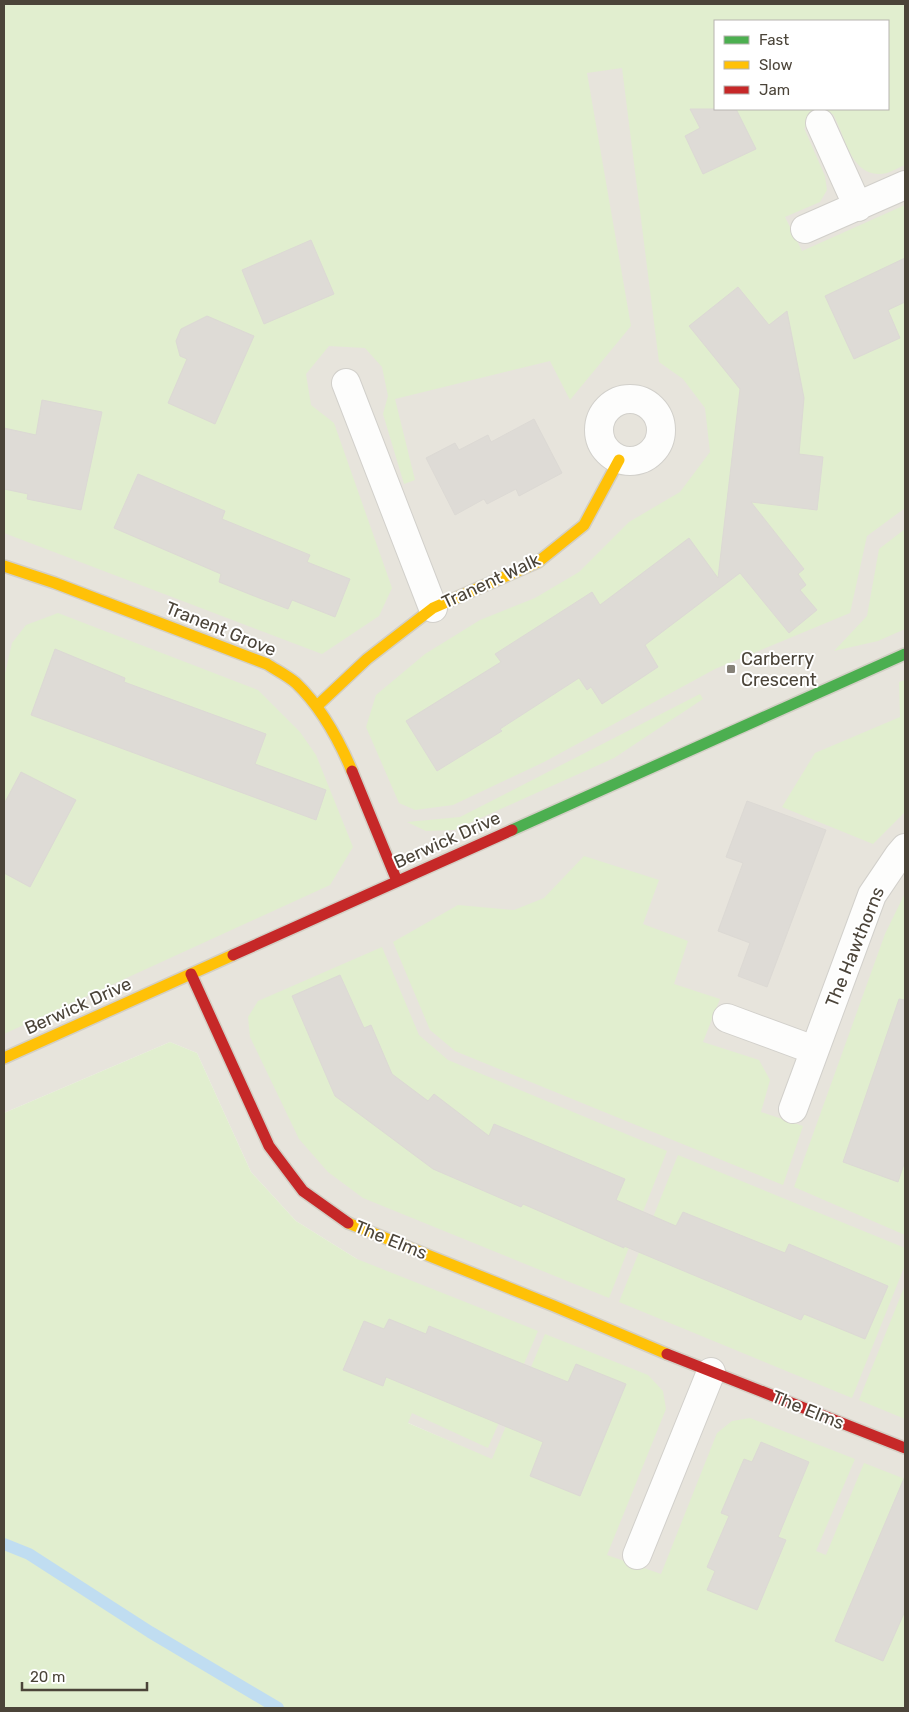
<svg xmlns="http://www.w3.org/2000/svg" width="909" height="1712" viewBox="0 0 909 1712" font-family="Rubik,sans-serif">
	<style>
		.residential { fill: #e7e4dc; fill-rule: evenodd }
		.green { fill: #e1eecf; fill-rule: evenodd }
		.lines { fill: none; stroke-linecap: round; stroke-linejoin: round }
		.stream { stroke: #c0ddf1; stroke-width: 12 }
		.building { fill: #dedbd6; stroke: #dcd9d4 }
		.street-casing { stroke: #d2d0cb; stroke-width: 30 }
		.fast-casing { stroke: #d3cfc5; stroke-width: 14 }
		.slow-casing { stroke: #d3cfc5; stroke-width: 14 }
		.jam-casing { stroke: #d3cfc5; stroke-width: 14 }
		.street { stroke: #fdfdfc; stroke-width: 28 }
		.fast { stroke: #4caf50; stroke-width: 11 }
		.slow { stroke: #ffc107; stroke-width: 11 }
		.jam { stroke: #c62828; stroke-width: 11 }
		.poi-dot { fill: #868178; stroke: #fff; stroke-width: 2 }
		.labels { text-anchor: middle; stroke-width: 4; stroke-linejoin: round; paint-order: stroke }
		.street-label { font-size: 18px; fill: #4b4439; stroke: #fff }
		.poi-label { font-size: 18px; fill: #4b4439; stroke: #fff; text-anchor: start }
	</style>
	<rect width="100%" height="100%" fill="#f4f2ee"/>
	<!-- residential -->
	<path class="residential" d="M 905,4 L 905,1708 L 668,1611 L 492,1460 L 327,1387 L 357,1259 L 296,1221 L 251,1172 L 197,1053 L 170,1042 L 4,1113 L 4,367 L 511,27 ZM 715,21 L 888,21 L 888,109 L 715,109 Z"/>
	<!-- green -->
	<path class="green" d="M 4,4 L 905,4 L 905,165 C 900,167 893,171 887,173 C 851,181 846,137 833,114 L 804,128 L 825,176 L 827,190 L 820,202 L 785,217 L 802,251 L 905,205 L 905,508 L 867,536 L 850,613 L 715,669 L 544,762 L 453,805 L 415,810 L 399,803 L 366,727 L 376,695 L 425,654 L 480,620 L 535,598 L 579,572 L 629,522 L 680,492 L 710,452 L 705,408 L 683,379 L 659,362 L 622,68 L 587,73 L 631,326 L 570,400 L 550,361 L 395,399 L 415,480 L 404,484 L 383,414 L 388,396 L 382,367 L 365,348 L 329,346 L 306,374 L 311,405 L 334,423 L 392,588 L 379,616 L 322,654 L 4,533 ZM 715,21 L 888,21 L 888,109 L 715,109 Z
		M 905,529 L 905,629 L 878,641 L 834,651 L 867,616 L 879,549 Z
		M 58,613 L 258,690 L 300,732 L 316,755 L 353,847 L 330,885 L 4,1034 L 4,678 L 12,643 L 26,625 Z
		M 905,680 L 905,812 L 873,844 L 782,807 L 815,753 L 900,717 L 899,682 Z
		M 700,694 L 703,699 L 614,758 L 454,830 L 426,831 L 407,822 L 460,817 Z
		M 584,856 L 659,880 L 643,924 L 688,941 L 674,984 L 720,999 L 703,1042 L 759,1060 L 770,1080 L 761,1112 L 803,1126 L 783,1185 L 455,1051 L 430,1030 L 393,942 L 458,905 L 514,910 L 544,898 Z
		M 905,893 L 905,1235 L 794,1187 L 885,934 Z
		M 382,947 L 419,1035 L 448,1060 L 667,1151 L 609,1298 L 363,1198 L 328,1172 L 299,1139 L 250,1037 L 248,1017 L 258,1001 Z
		M 170,1042 L 197,1053 L 251,1172 L 296,1221 L 357,1259 L 538,1331 L 488,1448 L 412,1413 L 408,1423 L 492,1459 L 545,1334 L 648,1375 L 663,1391 L 666,1409 L 607,1555 L 661,1574 L 717,1433 L 732,1421 L 750,1418 L 855,1459 L 816,1551 L 826,1555 L 864,1463 L 905,1479 L 905,1708 L 4,1708 L 4,1113 Z
		M 678,1155 L 905,1248 L 905,1265 L 852,1398 L 619,1302 Z
		M 905,1285 L 905,1419 L 859,1400 Z"/>
	<g class="lines">
		<!-- stream -->
		<path class="stream" d="M 4,1544 L 29,1554 L 150,1632 L 278,1708"/>
	</g>
	<!-- building -->
	<path class="building" d="M 690,109 L 736,109 L 756,149 L 703,174 L 685,136 L 700,128 Z
		M 311,240 L 334,294 L 264,324 L 242,270 Z
		M 905,258 L 905,302 L 888,310 L 900,338 L 854,359 L 825,296 Z
		M 738,287 L 769,325 L 787,311 L 804,398 L 799,454 L 823,457 L 817,510 L 751,502 L 804,569 L 798,574 L 806,585 L 800,590 L 817,610 L 789,633 L 740,573 L 645,645 L 658,667 L 602,704 L 591,687 L 587,690 L 579,678 L 500,729 L 502,731 L 437,771 L 406,721 L 501,662 L 495,654 L 592,592 L 600,605 L 689,538 L 718,578 L 740,389 L 689,326 Z
		M 207,316 L 254,336 L 215,424 L 168,403 L 187,359 L 180,356 L 176,341 L 181,329 Z
		M 42,400 L 102,412 L 81,510 L 27,499 L 28,494 L 4,489 L 4,428 L 36,435 Z
		M 534,419 L 562,473 L 519,496 L 516,489 L 487,504 L 484,499 L 455,515 L 426,458 L 455,443 L 459,450 L 488,435 L 491,442 Z
		M 138,474 L 225,511 L 222,519 L 310,555 L 307,562 L 350,579 L 335,617 L 292,600 L 288,609 L 254,596 L 219,582 L 221,574 L 114,528 Z
		M 55,649 L 125,678 L 124,682 L 266,734 L 255,764 L 326,790 L 316,820 L 31,715 Z
		M 21,772 L 76,800 L 30,887 L 4,873 L 4,804 Z
		M 747,801 L 826,830 L 767,987 L 738,976 L 750,943 L 718,931 L 743,863 L 726,857 Z
		M 340,975 L 364,1028 L 371,1025 L 392,1074 L 428,1101 L 434,1094 L 489,1136 L 494,1124 L 625,1179 L 616,1200 L 676,1226 L 683,1212 L 785,1253 L 789,1244 L 888,1286 L 865,1339 L 804,1314 L 801,1320 L 624,1246 L 624,1248 L 523,1204 L 521,1207 L 433,1169 L 335,1096 L 292,996 Z
		M 899,999 L 905,1000 L 905,1161 L 898,1182 L 843,1162 Z
		M 389,1319 L 426,1334 L 429,1326 L 568,1382 L 576,1364 L 626,1384 L 580,1496 L 530,1476 L 543,1442 L 386,1377 L 383,1386 L 343,1370 L 364,1321 L 384,1329 Z
		M 761,1442 L 809,1462 L 778,1537 L 786,1540 L 757,1610 L 707,1590 L 715,1571 L 707,1567 L 729,1516 L 721,1513 L 744,1459 L 752,1462 Z
		M 905,1476 L 905,1611 L 883,1661 L 835,1641 Z"/>
	<g class="lines">
		<!-- street casing -->
		<g class="street-casing">
			<path id="street" d="M 820,123 L 858,207
				M 805,229 L 905,185
				M 346,383 L 433,608
				M599 430a31 31 0 1 1 62 0a31 31 0 1 1-62 0Z
				M 727,1018 L 814,1050
				M 793,1109 L 872,895 L 899,855 L 905,848
				M 637,1555 L 711,1372"/>
		</g>
		<!-- fast casing -->
		<g class="fast-casing">
			<path id="fast" d="M 512,830 L 905,654"/>
		</g>
		<!-- slow casing -->
		<g class="slow-casing">
			<path id="slow" d="M 4,566 L 55,583 L 267,664 C 276,670 288,676 296,683 C 321,707 339,740 352,771
				M 317,706 L 367,659 L 433,608 L 538,562 L 584,525 L 619,460
				M 4,1058 L 233,955
				M 348,1223 L 554,1306 L 667,1354"/>
		</g>
		<!-- jam casing -->
		<g class="jam-casing">
			<path id="jam" d="M 352,771 L 397,881
				M 233,955 L 512,830
				M 191,974 L 269,1146 L 303,1191 L 348,1223
				M 667,1354 L 905,1448"/>
		</g>
		<!-- street -->
		<use href="#street" class="street"/>
		<!-- fast -->
		<use href="#fast" class="fast"/>
		<!-- slow -->
		<use href="#slow" class="slow"/>
		<!-- jam -->
		<use href="#jam" class="jam"/>
	</g>
	<!-- markers -->
	<rect class="poi-dot" x="726" y="664" width="10" height="10" rx="2.5"/>
	<g class="labels">
		<!-- street labels -->
		<g class="street-label">
			<text transform="translate(491 581) rotate(-25)" y="6">Tranent Walk</text>
			<text transform="translate(221 629) rotate(22)" y="6">Tranent Grove</text>
			<text transform="translate(447 840) rotate(-24)" y="6">Berwick Drive</text>
			<text transform="translate(855 947) rotate(-68)" y="6">The Hawthorns</text>
			<text transform="translate(78 1006) rotate(-24)" y="6">Berwick Drive</text>
			<text transform="translate(391 1240) rotate(22)" y="6">The Elms</text>
			<text transform="translate(808 1410) rotate(22)" y="6">The Elms</text>
		</g>
		<!-- poi labels -->
		<g class="poi-label">
			<text x="741" y="665">Carberry<tspan x="741" dy="21">Crescent</tspan></text>
		</g>
	</g>
	<!-- border -->
	<rect width="909" height="1712" fill="none" stroke="#4b4439" stroke-width="10"/>
	<!-- legend -->
	<rect x="714" y="20" width="175" height="90" fill="#ffffff" stroke="#b7b4b0"/>
	<rect x="724" y="36" width="25" height="8" fill="#4caf50" stroke="#b7b4b0"/>
	<text x="759" y="45" font-size="15" fill="#4b4439">Fast</text>
	<rect x="724" y="61" width="25" height="8" fill="#ffc107" stroke="#b7b4b0"/>
	<text x="759" y="70" font-size="15" fill="#4b4439">Slow</text>
	<rect x="724" y="86" width="25" height="8" fill="#c62828" stroke="#b7b4b0"/>
	<text x="759" y="95" font-size="15" fill="#4b4439">Jam</text>
	<!-- scale -->
	<path d="M22 1682v8h125v-8" fill="none" stroke="#4b4439" stroke-width="2.5"/>
	<text x="30" y="1682" font-size="15" fill="#4b4439" stroke="#ffffff" stroke-width="4" paint-order="stroke">20 m</text>
</svg>
